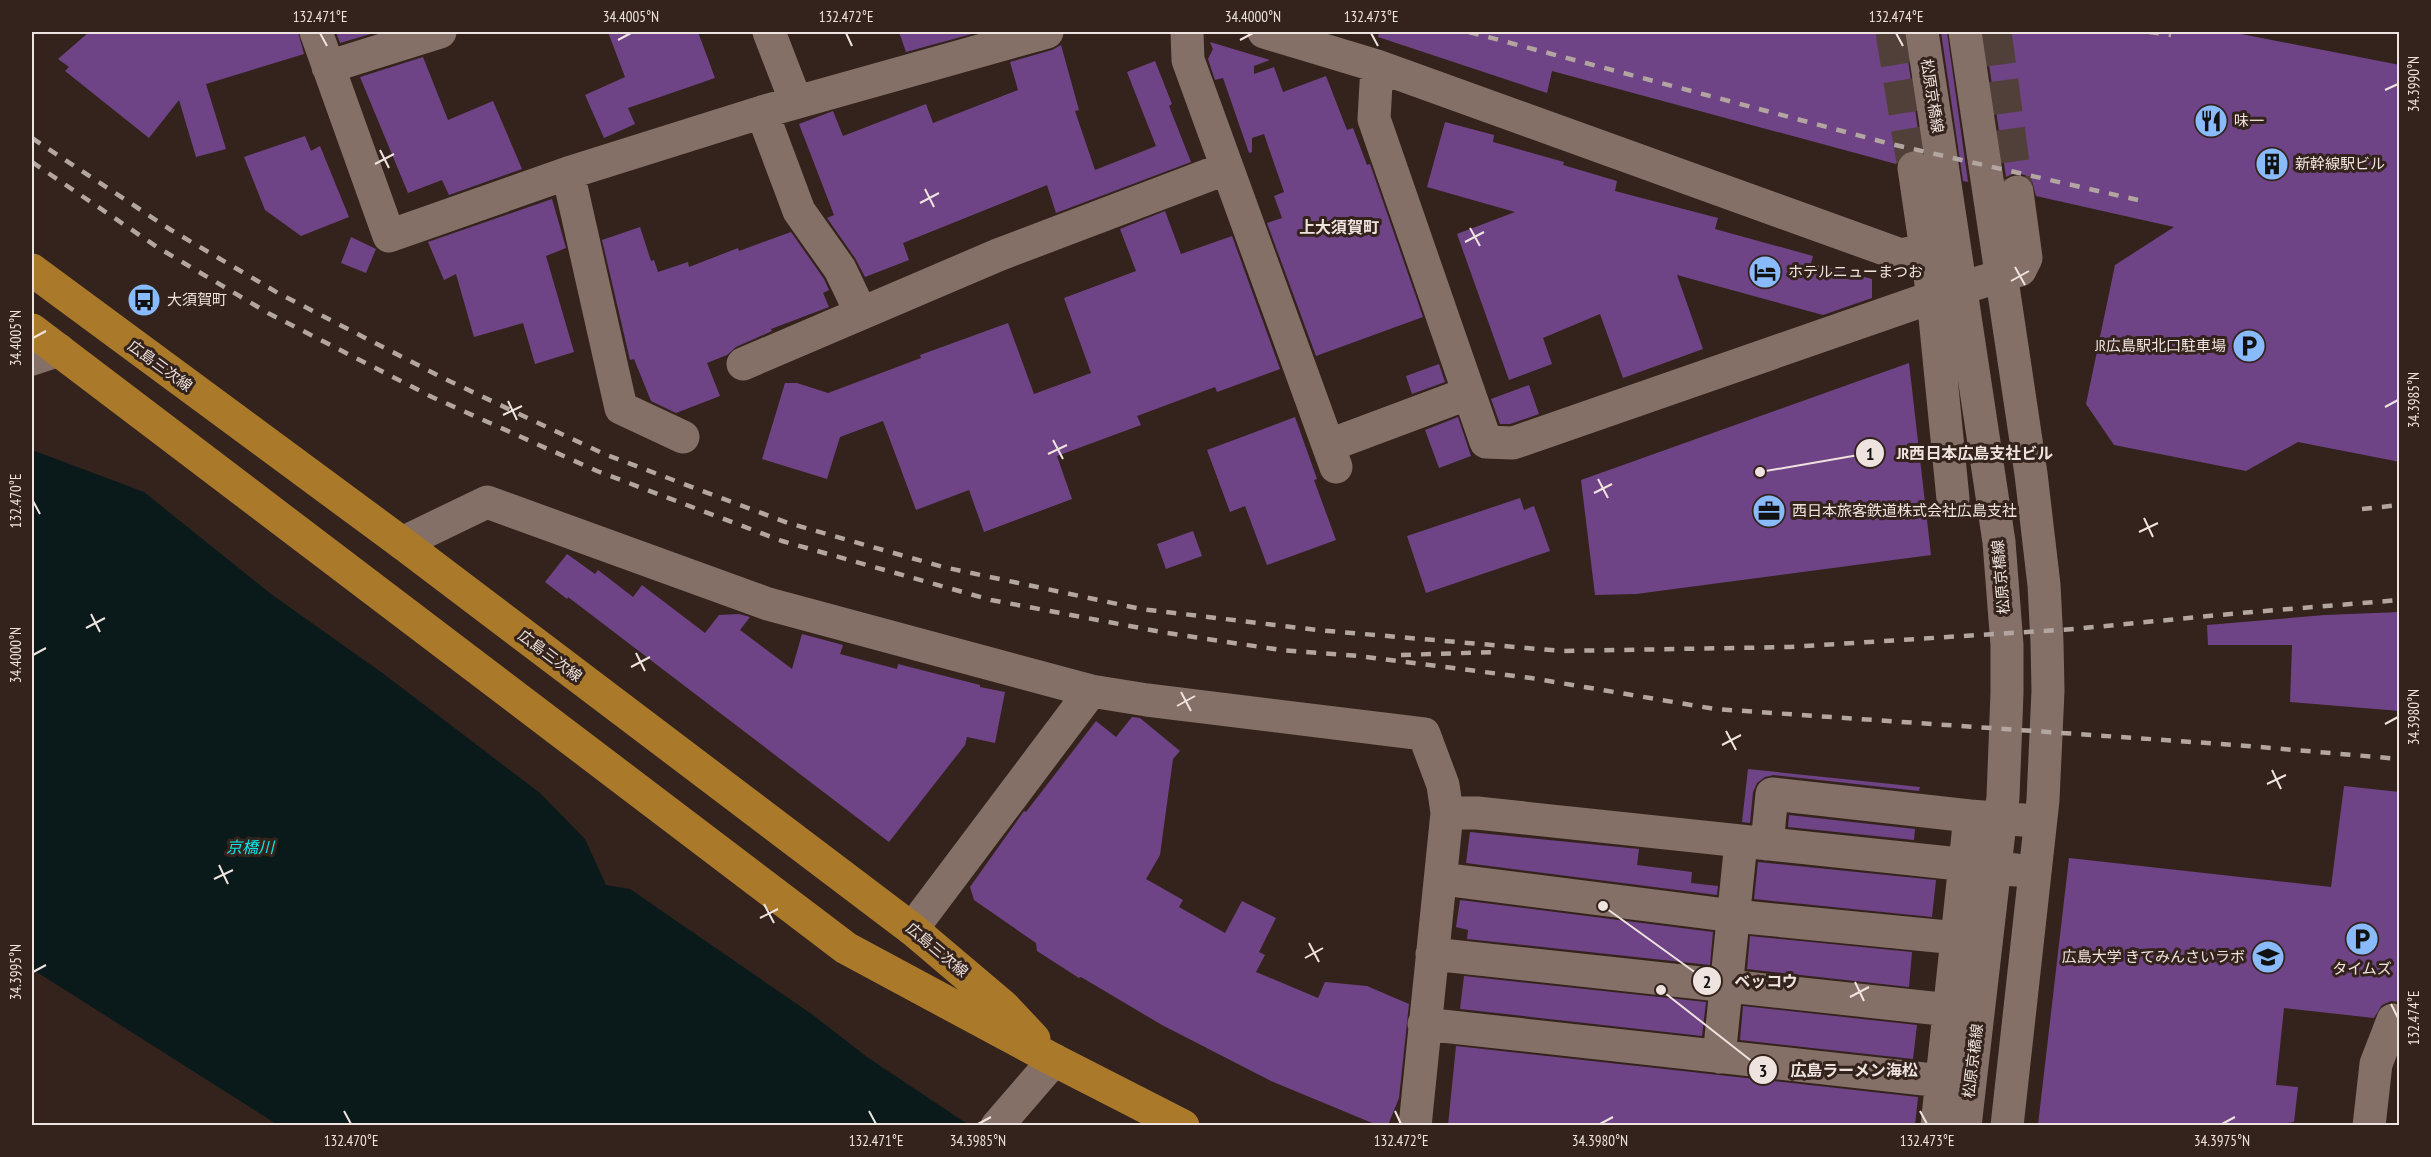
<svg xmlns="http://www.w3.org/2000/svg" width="2431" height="1157" viewBox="0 0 2431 1157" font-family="'PT Sans Narrow','Noto Sans JP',sans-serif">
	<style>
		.water { fill: #0a1a1a }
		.building { fill: #6f4486 }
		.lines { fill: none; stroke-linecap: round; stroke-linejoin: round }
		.minor-tunnel { stroke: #504039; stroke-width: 33; stroke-dasharray: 33 16; stroke-linecap: butt }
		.minor { stroke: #857068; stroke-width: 33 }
		.major { stroke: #aa7a2a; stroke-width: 33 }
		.rail { stroke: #b3a6a1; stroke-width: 4.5; stroke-dasharray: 10 10; stroke-linecap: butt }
		.ticks { fill: none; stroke: #efe3df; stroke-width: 2 }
		.labels { text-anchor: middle; stroke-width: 6; stroke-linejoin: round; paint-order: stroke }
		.street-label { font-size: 15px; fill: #efe3df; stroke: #34231c }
		.poi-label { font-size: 15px; fill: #efe3df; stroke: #34231c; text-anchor: start }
		.neighbourhood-label { font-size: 16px; font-weight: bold; fill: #efe3df; stroke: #34231c }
		.water-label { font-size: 16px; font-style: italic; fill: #0de6e8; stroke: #34231c }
		.leader { fill: none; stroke: #efe3df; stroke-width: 2 }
		.callout-dot { fill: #efe3df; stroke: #34231c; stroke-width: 2 }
		.mark-label { font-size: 18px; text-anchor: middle; font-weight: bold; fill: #111 }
		.callout-label { font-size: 16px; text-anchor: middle; font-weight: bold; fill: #efe3df; stroke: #34231c; stroke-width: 6; stroke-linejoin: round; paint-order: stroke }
		.neatline { fill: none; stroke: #efe3df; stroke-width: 2 }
		.ticks-label { font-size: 15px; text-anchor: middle; fill: #efe3df }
	</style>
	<rect width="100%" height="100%" fill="#34231c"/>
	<!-- water -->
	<path class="water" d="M 32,450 L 144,492 L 271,594 L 381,672 L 540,793 L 585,839 L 606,885 L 630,889 L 813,1015 L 867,1057 L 969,1125 L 278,1125 L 32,969 Z"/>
	<!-- building -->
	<path class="building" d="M 89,32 L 298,32 L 304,54 L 206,84 L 226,149 L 196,157 L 179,100 L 149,138 L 65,71 L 69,67 L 58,59 Z
		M 336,32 L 374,32 L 374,33 L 340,43 Z
		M 608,32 L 698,32 L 715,78 L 628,108 L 635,124 L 604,138 L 585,95 L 625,77 Z
		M 899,32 L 979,32 L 906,52 Z
		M 1379,32 L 1904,32 L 1921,151 L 1912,149 L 1903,153 L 1896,164 L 1552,71 L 1547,93 L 1378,37 Z
		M 1941,32 L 1947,32 L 1968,182 L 1963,181 Z
		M 1984,32 L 2231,32 L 2400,65 L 2400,462 L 2298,442 L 2246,471 L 2114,445 L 2086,404 L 2115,265 L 2174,227 L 2036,196 L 2032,181 L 2025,175 L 2015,173 L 2006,177 Z
		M 1210,42 L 1270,60 L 1254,66 L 1254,74 L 1274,67 L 1283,92 L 1326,76 L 1347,130 L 1353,128 L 1367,165 L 1370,164 L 1423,317 L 1316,356 L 1267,223 L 1282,218 L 1274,196 L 1284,192 L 1264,134 L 1252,138 L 1252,152 L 1249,153 L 1223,78 L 1215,80 L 1208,59 L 1213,49 Z
		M 1061,45 L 1079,110 L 1075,111 L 1095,170 L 1156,146 L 1127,72 L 1155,61 L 1172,104 L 1169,106 L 1191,162 L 1056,213 L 1047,185 L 903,243 L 909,260 L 865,277 L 855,258 L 827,218 L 834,215 L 799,124 L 833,111 L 843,136 L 926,104 L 933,123 L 1018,90 L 1010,62 L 1052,50 Z
		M 423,57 L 448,120 L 493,101 L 522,169 L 449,195 L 442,180 L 408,193 L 360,77 Z
		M 1445,122 L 1494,135 L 1493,142 L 1564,162 L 1563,165 L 1617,181 L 1615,191 L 1718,218 L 1715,229 L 1813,256 L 1811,263 L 1872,279 L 1872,298 L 1823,315 L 1677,275 L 1703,349 L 1623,378 L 1600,314 L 1543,338 L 1552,364 L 1509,380 L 1457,234 L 1515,212 L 1427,187 Z
		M 305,136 L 311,151 L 320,146 L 349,217 L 301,236 L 265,210 L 244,157 Z
		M 552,199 L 566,248 L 546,256 L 574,352 L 535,364 L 523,323 L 474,337 L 456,274 L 444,280 L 428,242 Z
		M 1165,211 L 1181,254 L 1232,236 L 1280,369 L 1217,392 L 1215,387 L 1137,416 L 1141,425 L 1057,456 L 1072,499 L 984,532 L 969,490 L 916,510 L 883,421 L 840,437 L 827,479 L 762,459 L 785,383 L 797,383 L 828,393 L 921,358 L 920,355 L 1008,323 L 1034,394 L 1091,373 L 1064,298 L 1136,271 L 1120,229 Z
		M 640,227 L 651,261 L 654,260 L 658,272 L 688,262 L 689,267 L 738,248 L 739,251 L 791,232 L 824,279 L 829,290 L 823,293 L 829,307 L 771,329 L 772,331 L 736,347 L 727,355 L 707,363 L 720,396 L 676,413 L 651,401 L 634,359 L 630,360 L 602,240 Z
		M 351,237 L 376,249 L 366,273 L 341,263 Z
		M 1909,363 L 1931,555 L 1636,594 L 1595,595 L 1581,480 Z
		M 1439,364 L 1445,382 L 1412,394 L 1406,376 Z
		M 1529,385 L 1539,414 L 1510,424 L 1500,424 L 1491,399 Z
		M 1295,417 L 1317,479 L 1314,480 L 1336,540 L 1267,565 L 1245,506 L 1230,512 L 1207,450 Z
		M 1458,417 L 1471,456 L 1439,468 L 1425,430 Z
		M 1520,498 L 1524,510 L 1534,506 L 1550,551 L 1426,593 L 1407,536 Z
		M 1193,531 L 1202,556 L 1166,569 L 1157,544 Z
		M 567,554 L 595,574 L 598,570 L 633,597 L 642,585 L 705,633 L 719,615 L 739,614 L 750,617 L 740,630 L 792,669 L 802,634 L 843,645 L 840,654 L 897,669 L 898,664 L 980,685 L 980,687 L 1005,692 L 995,743 L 967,737 L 965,745 L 889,842 L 568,597 L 567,599 L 545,582 Z
		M 2400,612 L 2400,711 L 2290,702 L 2292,645 L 2208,645 L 2207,625 L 2325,615 Z
		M 1132,717 L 1140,718 L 1180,751 L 1173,759 L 1160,855 L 1146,879 L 1183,900 L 1179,907 L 1225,933 L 1242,901 L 1276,918 L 1259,952 L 1265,955 L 1256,972 L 1318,998 L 1325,982 L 1367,986 L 1409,1004 L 1399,1098 L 1388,1125 L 1377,1125 L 1271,1081 L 1162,1025 L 1081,977 L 1079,978 L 1037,951 L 1036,943 L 974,900 L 970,887 L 1024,811 L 1026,812 L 1096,721 L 1116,737 Z
		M 1748,769 L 1920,787 L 1919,791 L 1774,775 L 1765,777 L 1757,783 L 1753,792 L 1750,823 L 1742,822 Z
		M 2344,786 L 2400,792 L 2400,1002 L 2391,1001 L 2382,1005 L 2374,1018 L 2284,1008 L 2276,1085 L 2298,1087 L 2294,1122 L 2275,1125 L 2038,1125 L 2069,858 L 2331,887 Z
		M 1789,815 L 1915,829 L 1914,840 L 1788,827 Z
		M 1470,832 L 1639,849 L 1637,865 L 1692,872 L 1691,883 L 1718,886 L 1717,895 L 1466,863 Z
		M 1758,862 L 1936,880 L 1932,917 L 1754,899 Z
		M 1460,900 L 1713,932 L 1710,965 L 1467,939 L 1468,930 L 1456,927 Z
		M 1750,936 L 1912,952 L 1909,987 L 1747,969 Z
		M 1464,976 L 1706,1002 L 1702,1036 L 1460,1009 Z
		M 1743,1006 L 1917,1025 L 1913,1059 L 1740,1040 Z
		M 1456,1046 L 1918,1097 L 1915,1125 L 1448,1125 Z"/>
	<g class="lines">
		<!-- minor-tunnel -->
		<path class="minor-tunnel" d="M 1892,32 L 1914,168
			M 1995,32 L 2017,192"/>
		<!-- minor -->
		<path class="minor" d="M 316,32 L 389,236 L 568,173 L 762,112 L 1047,32
			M 769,32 L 796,102
			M 1187,32 L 1188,60 L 1336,467
			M 1264,32 L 1377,66 L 1901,255 L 1925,250
			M 1922,32 L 1999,542 L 2007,645 L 2007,693 L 2003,797 L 1965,1126
			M 1965,32 L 2031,474 L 2044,585 L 2047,642 L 2048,691 L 2043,800 L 2007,1126
			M 1377,66 L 1374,119 L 1486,442 L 1513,443 L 1933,297 L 2020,270 L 2026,258 L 2017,192
			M 328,67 L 440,32
			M 762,112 L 799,211 L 840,269 L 861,313
			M 1914,168 L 1933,297 L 1953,499
			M 568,173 L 621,408 L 683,437
			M 32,359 L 59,350
			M 743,364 L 998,255 L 1227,168
			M 1330,445 L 1469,393
			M 402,543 L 487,502 L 768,604 L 1091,691 L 1147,700 L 1424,734 L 1443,785 L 1447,813 L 1415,1126
			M 1447,813 L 1477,813 L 2016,870
			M 1767,844 L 1772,794 L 1970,816
			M 1442,879 L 1734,916 L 1957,938
			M 912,929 L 1091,691
			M 1432,954 L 1950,1010
			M 1424,1024 L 1942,1081
			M 1719,1057 L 1741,842
			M 997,1126 L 1054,1060
			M 1937,1126 L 1970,816 L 2023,820
			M 2369,1126 L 2376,1064 L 2393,1020"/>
		<!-- major -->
		<path class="major" d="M 32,270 L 402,543 L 912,929 L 1003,1006 L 1034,1039
			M 32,330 L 846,948 L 1054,1060 L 1183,1126"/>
		<!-- rail -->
		<path class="rail" d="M 1469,32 L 1891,144 L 2138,200
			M 2149,32 L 2171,35
			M 32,138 L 171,230 L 278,293 L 445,379 L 604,454 L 788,523 L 943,567 L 1141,609 L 1317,630 L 1562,651 L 1790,647 L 2074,629 L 2240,613 L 2400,600
			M 32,162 L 157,247 L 268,313 L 432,397 L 597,471 L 782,541 L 991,600 L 1167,633 L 1281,650 L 1359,656 L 1531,678 L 1715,709 L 2236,745 L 2400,759
			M 2362,509 L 2400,505
			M 1401,655 L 1497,652"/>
	</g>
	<!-- ticks -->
	<path class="ticks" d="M 320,33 L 327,46M 846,33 L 852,46M 1371,33 L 1378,46M 1896,33 L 1903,46M 618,40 L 631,33M 1240,40 L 1253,33M 2385,90 L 2398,84M 380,150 L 389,168M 375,164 L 394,154M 925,189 L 934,207M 920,203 L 939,193M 1470,228 L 1480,246M 1465,242 L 1484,232M 2015,267 L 2025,285M 2011,281 L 2029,271M 33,338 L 46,331M 508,401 L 517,420M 2385,407 L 2398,400M 503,415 L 522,406M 1053,440 L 1063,459M 1048,454 L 1067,445M 1598,479 L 1608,498M 1594,493 L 1612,484M 33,501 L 40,514M 2144,518 L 2153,537M 2139,532 L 2158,523M 91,614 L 100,632M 86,628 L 105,618M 636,653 L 645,671M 33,655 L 46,648M 631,667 L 650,657M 1181,692 L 1191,711M 1177,706 L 1195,696M 2385,724 L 2398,717M 1726,731 L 1736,750M 1722,745 L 1741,735M 2272,770 L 2281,789M 2267,784 L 2286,775M 219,865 L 228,884M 214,879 L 233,870M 764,904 L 774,923M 760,918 L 778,909M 1309,943 L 1319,962M 1305,958 L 1323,948M 33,972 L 46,965M 1855,982 L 1864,1001M 1850,997 L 1869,987M 2391,1004 L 2398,1018M 344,1111 L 351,1124M 869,1111 L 876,1124M 1395,1111 L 1401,1124M 1920,1111 L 1927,1124M 978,1124 L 991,1117M 1600,1124 L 1613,1117M 2222,1124 L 2235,1117"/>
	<!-- icons -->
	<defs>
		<g id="restaurant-disc" transform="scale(1.725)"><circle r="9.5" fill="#88bafc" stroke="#34231c"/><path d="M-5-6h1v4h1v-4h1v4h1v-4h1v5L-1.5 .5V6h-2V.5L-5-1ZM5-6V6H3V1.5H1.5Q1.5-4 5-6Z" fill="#111"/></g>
		<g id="building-disc" transform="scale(1.725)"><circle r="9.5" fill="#88bafc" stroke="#34231c"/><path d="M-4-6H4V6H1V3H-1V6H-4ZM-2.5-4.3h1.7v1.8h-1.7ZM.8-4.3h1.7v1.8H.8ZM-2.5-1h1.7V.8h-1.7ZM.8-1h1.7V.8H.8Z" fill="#111"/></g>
		<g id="hotel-disc" transform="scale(1.725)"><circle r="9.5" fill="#88bafc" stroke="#34231c"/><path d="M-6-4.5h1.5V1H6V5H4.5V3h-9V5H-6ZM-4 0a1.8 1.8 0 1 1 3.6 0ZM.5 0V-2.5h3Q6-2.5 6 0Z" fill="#111"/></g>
		<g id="bus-disc" transform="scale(1.725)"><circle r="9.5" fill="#88bafc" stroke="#34231c"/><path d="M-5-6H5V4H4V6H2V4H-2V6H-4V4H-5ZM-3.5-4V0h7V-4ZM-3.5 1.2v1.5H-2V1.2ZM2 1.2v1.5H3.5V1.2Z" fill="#111"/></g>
		<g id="parking-disc" transform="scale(1.725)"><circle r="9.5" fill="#88bafc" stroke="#34231c"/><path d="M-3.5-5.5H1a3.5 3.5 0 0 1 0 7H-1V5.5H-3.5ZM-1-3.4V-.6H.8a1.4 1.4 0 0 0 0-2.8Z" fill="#111"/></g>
		<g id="office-disc" transform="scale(1.725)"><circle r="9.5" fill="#88bafc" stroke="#34231c"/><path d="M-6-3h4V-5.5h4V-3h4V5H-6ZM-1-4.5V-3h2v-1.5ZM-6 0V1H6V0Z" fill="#111"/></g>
		<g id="university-disc" transform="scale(1.725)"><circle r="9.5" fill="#88bafc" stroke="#34231c"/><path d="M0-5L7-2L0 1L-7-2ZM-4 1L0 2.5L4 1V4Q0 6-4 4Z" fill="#111"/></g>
	</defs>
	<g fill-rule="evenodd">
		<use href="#restaurant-disc" x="2211" y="121"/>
		<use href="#building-disc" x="2272" y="164"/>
		<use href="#hotel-disc" x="1765" y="272"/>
		<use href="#bus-disc" x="144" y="300"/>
		<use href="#parking-disc" x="2249" y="346"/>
		<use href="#office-disc" x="1769" y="511"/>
		<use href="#parking-disc" x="2362" y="939"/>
		<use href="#university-disc" x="2268" y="957"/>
	</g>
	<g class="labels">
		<!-- street labels -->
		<g class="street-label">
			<text transform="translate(1932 96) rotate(81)" y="5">松原京橋線</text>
			<text transform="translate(160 366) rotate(36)" y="5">広島三次線</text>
			<text transform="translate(2001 577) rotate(-95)" y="5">松原京橋線</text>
			<text transform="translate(550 656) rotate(37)" y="5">広島三次線</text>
			<text transform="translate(937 950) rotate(40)" y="5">広島三次線</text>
			<text transform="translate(1973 1061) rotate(-83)" y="5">松原京橋線</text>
		</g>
		<!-- poi labels -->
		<g class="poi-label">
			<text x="2234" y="126">味一</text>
			<text x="2295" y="169">新幹線駅ビル</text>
			<text x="1788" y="277">ホテルニューまつお</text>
			<text x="167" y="305">大須賀町</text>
			<text x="2226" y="351" text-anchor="end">JR広島駅北口駐車場</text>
			<text x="1792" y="516">西日本旅客鉄道株式会社広島支社</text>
			<text x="2245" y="962" text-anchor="end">広島大学 きてみんさいラボ</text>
			<text x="2362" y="974" text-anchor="middle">タイムズ</text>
		</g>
		<!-- neighbourhood labels -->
		<g class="neighbourhood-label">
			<text x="1339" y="233">上大須賀町</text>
		</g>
		<!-- water labels -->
		<g class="water-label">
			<text x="250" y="853">京橋川</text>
		</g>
	</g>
	<!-- callouts -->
	<path class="leader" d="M1760 472L1870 453M1603 906L1707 981M1661 990L1763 1070"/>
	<g class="callout-dot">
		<circle cx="1760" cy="472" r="6"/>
		<circle cx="1603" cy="906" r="6"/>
		<circle cx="1661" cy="990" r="6"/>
		<circle cx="1870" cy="453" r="15"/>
		<circle cx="1707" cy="981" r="15"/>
		<circle cx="1763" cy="1070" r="15"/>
	</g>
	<g class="mark-label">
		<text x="1870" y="460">1</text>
		<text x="1707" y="988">2</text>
		<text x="1763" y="1077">3</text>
	</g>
	<g class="callout-label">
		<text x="1975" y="459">JR西日本広島支社ビル</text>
		<text x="1766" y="987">ベッコウ</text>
		<text x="1854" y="1076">広島ラーメン海松</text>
	</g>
	<!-- border -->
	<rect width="2431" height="1157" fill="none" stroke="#34231c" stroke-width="66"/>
	<rect x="33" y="33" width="2365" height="1091" class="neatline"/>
	<g class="ticks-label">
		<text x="320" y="22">132.471°E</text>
		<text x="631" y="22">34.4005°N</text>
		<text x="846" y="22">132.472°E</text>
		<text x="1253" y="22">34.4000°N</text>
		<text x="1371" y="22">132.473°E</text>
		<text x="1896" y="22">132.474°E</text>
		<text transform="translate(2414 84) rotate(-90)" y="5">34.3990°N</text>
		<text transform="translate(16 338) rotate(-90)" y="5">34.4005°N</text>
		<text transform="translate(2414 400) rotate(-90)" y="5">34.3985°N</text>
		<text transform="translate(16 501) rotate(-90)" y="5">132.470°E</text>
		<text transform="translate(16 655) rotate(-90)" y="5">34.4000°N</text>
		<text transform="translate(2414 717) rotate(-90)" y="5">34.3980°N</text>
		<text transform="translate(16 972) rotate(-90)" y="5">34.3995°N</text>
		<text transform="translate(2414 1018) rotate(-90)" y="5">132.474°E</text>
		<text x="351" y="1146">132.470°E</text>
		<text x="876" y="1146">132.471°E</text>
		<text x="978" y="1146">34.3985°N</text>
		<text x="1401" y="1146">132.472°E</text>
		<text x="1600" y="1146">34.3980°N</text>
		<text x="1927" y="1146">132.473°E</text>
		<text x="2222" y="1146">34.3975°N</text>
	</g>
</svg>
